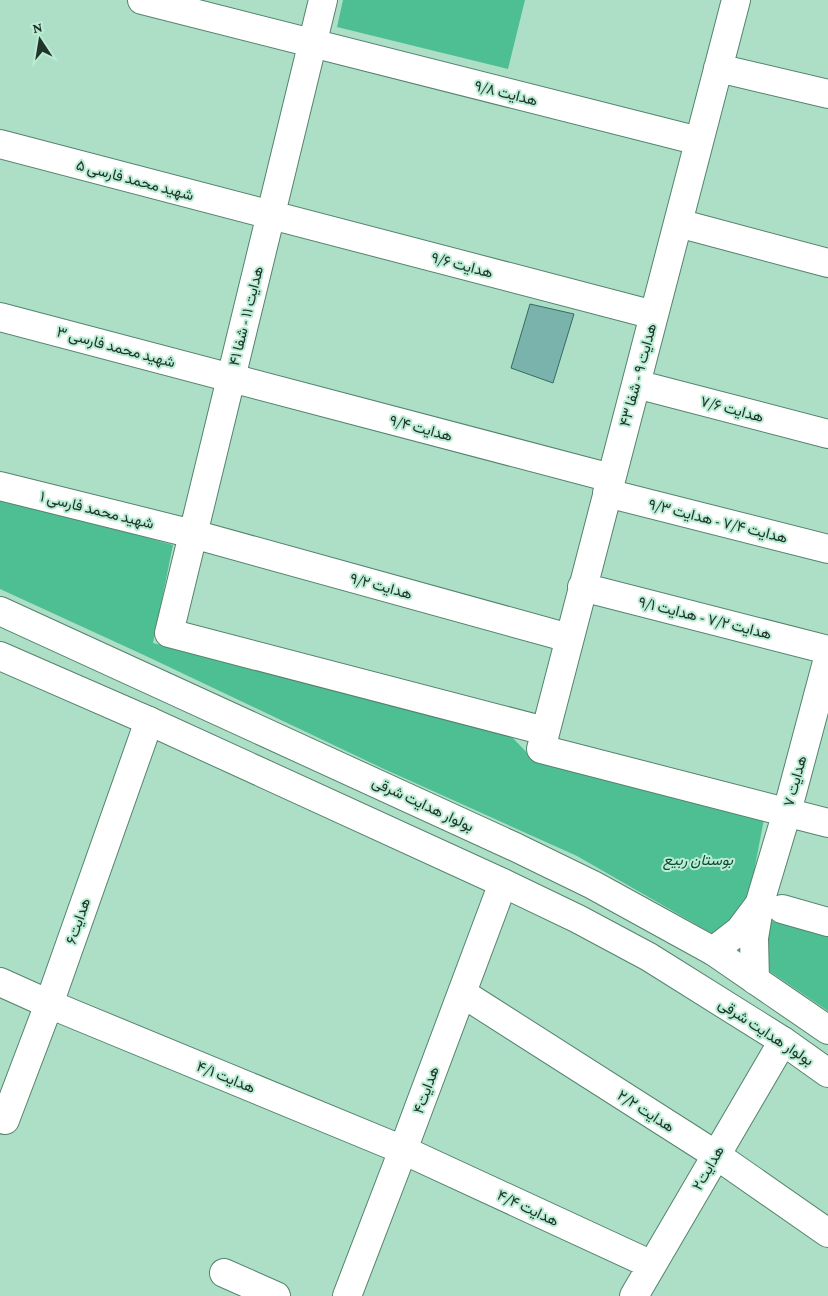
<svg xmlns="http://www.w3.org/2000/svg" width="828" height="1296" viewBox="0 0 828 1296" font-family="'Crimson Pro',Vazirmatn,serif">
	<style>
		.green { fill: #4dbf93 }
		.building { fill: #79b3ab; stroke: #336c65 }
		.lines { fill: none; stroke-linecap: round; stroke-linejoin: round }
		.minor-casing { stroke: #54836e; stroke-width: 30 }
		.secondary-casing { stroke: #54836e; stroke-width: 30 }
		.minor { stroke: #fff; stroke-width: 28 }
		.secondary { stroke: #fff; stroke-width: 28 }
		.labels { text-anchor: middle; stroke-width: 4; stroke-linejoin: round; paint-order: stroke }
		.street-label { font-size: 15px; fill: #20342b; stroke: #baedd4 }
		.park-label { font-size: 15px; font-style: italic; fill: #0c4c36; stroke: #baedd4 }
	</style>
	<rect width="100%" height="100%" fill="#addfc7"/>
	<!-- green -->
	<path class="green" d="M 343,0 L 525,0 L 508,69 L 337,27 Z
		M 0,497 L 173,545 L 153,643 L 507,732 L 536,762 L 764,819 L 752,882 L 772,921 L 828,937 L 828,1011 L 725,941 L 577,856 L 384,769 L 146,656 L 0,589 Z"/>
	<!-- building -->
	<path class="building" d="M 530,304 L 574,314 L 553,383 L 511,368 Z"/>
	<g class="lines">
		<!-- minor casing -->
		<g class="minor-casing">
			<path id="minor" d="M 142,0 L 699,141
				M 323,0 L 169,633 L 545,731
				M 736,0 L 541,749 L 828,823
				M 718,68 L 828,94
				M 0,144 L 654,315
				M 678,223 L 828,263
				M 0,317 L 611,478
				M 636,384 L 828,434
				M 0,486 L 193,534 L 569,638
				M 607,493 L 828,549
				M 582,587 L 828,650
				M 782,909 L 828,922
				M 713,951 L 740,930 L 758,906
				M 755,980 L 754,938 L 760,902 L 787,812 L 828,658
				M 0,982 L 49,1004 L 403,1150 L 652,1265
				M 462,993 L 716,1155 L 828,1233
				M 5,1120 L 49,1004 L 149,721
				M 224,1273 L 276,1296
				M 347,1296 L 403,1150 L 503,883
				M 634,1296 L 783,1041"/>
		</g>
		<!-- secondary casing -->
		<g class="secondary-casing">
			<path id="secondary" d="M 0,611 L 515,847 L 593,885 L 713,951 L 828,1030
				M 0,656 L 149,721 L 503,883 L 578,919 L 649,957 L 783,1041 L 828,1073"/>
		</g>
		<!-- minor -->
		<use href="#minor" class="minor"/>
		<!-- secondary -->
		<use href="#secondary" class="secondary"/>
	</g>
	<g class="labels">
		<!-- street labels -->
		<g class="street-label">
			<text transform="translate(506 93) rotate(14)" y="5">هدایت ۹/۸</text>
			<text transform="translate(135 180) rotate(15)" y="5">شهید محمد فارسی ۵</text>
			<text transform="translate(462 265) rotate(15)" y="5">هدایت ۹/۶</text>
			<text transform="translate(246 316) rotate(-76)" y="5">هدایت ۱۱ - شفا ۴۱</text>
			<text transform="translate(116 347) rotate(15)" y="5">شهید محمد فارسی ۳</text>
			<text transform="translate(638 375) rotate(-75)" y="5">هدایت ۹ - شفا ۴۳</text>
			<text transform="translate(732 409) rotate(15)" y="5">هدایت ۷/۶</text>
			<text transform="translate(421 428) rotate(15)" y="5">هدایت ۹/۴</text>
			<text transform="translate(97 510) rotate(14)" y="5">شهید محمد فارسی ۱</text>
			<text transform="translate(718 521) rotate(14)" y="5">هدایت ۷/۴ - هدایت ۹/۳</text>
			<text transform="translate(381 586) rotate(15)" y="5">هدایت ۹/۲</text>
			<text transform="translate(705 618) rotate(14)" y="5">هدایت ۷/۲ - هدایت ۹/۱</text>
			<text transform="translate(795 781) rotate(-75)" y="5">هدایت ۷</text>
			<text transform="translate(423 804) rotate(25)" y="5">بولوار هدایت شرقی</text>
			<text transform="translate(78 921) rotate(-71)" y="5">هدایت۶</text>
			<text transform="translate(766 1032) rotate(33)" y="5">بولوار هدایت شرقی</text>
			<text transform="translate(226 1077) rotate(22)" y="5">هدایت ۴/۱</text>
			<text transform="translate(426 1090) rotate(-70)" y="5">هدایت۴</text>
			<text transform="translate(646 1111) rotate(33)" y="5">هدایت ۲/۲</text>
			<text transform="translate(708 1168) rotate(-60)" y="5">هدایت۲</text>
			<text transform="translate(528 1208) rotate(25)" y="5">هدایت ۴/۴</text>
		</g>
		<!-- park labels -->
		<g class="park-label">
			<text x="698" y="865">بوستان ربیع</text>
		</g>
	</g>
	<!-- north arrow -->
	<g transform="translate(40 40) rotate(348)" stroke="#baedd4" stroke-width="4" paint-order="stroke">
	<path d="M0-4L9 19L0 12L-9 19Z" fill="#20342b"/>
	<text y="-8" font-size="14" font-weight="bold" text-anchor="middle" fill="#20342b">N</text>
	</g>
</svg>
